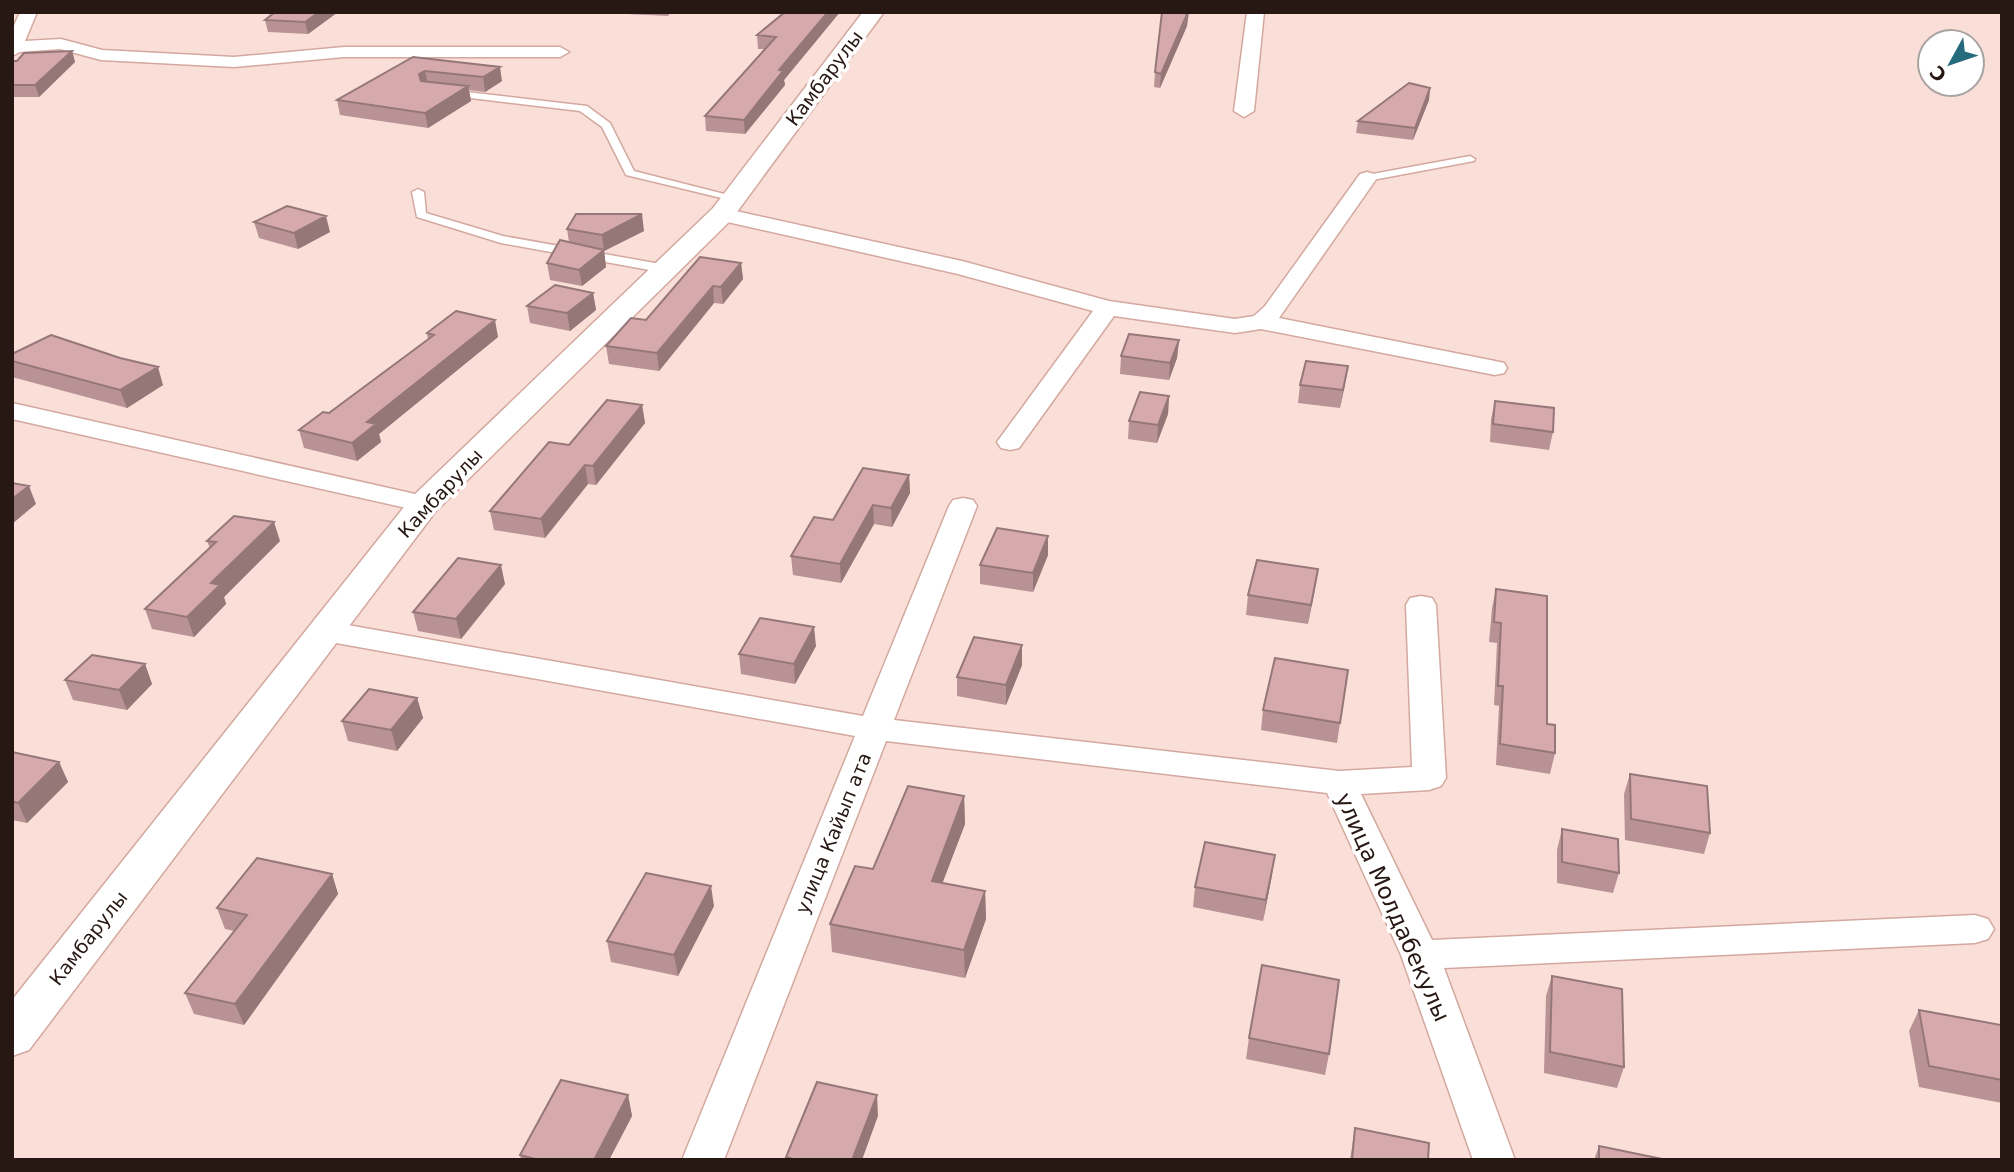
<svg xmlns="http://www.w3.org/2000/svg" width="2014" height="1172" viewBox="0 0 2014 1172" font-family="'DejaVu Sans',sans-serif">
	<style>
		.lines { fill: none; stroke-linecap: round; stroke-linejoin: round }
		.service-casing { stroke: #d3a89e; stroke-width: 3 }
		.minor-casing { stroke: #d3a89e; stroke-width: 3 }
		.tertiary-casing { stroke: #d3a89e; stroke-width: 3 }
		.service { fill: #fff; fill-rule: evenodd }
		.minor { fill: #fff; fill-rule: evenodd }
		.tertiary { fill: #fff; fill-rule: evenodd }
		.wall { fill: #b89294 }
		.shaded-wall { fill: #967778 }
		.building { fill: #d6aaac; stroke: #967778; stroke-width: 2 }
		.labels { text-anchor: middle; stroke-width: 7; stroke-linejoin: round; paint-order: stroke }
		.street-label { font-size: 19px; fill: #281814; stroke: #fff }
		.near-street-label { font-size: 23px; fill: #281814; stroke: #fff }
	</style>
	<rect width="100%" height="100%" fill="#fadfd8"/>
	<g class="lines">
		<!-- service casing -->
		<g class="service-casing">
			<path id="service" d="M 450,90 L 587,106 L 610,123 L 634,171 L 740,198 L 734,201 L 626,175 L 602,127 L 580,111 L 446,95 L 445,93 Z
				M 1470,156 L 1475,159 L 1474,161 L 1367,181 L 1362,178 L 1367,175 Z
				M 418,189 L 424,192 L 426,213 L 503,236 L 666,265 L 672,269 L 666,273 L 501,243 L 417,217 L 412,192 Z"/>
		</g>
		<!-- minor casing -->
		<g class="minor-casing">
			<path id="minor" d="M 20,12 L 37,12 L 25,41 L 61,39 L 102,50 L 234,57 L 344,47 L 560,47 L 569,52 L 560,57 L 344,57 L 234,67 L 101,60 L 60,49 L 20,52 L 12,56 L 12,30 Z
				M 1247,12 L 1264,12 L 1254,111 L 1244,117 L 1234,111 Z
				M 1367,172 L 1374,174 L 1377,178 L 1279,318 L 1495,361 L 1504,363 L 1507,368 L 1504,373 L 1495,375 L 1261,329 L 1235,333 L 1114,316 L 1019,448 L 1010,450 L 1001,448 L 997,442 L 1093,311 L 958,274 L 714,219 L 711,214 L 714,209 L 722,208 L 962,261 L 1109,301 L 1235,319 L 1254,316 L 1265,306 L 1360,174 Z
				M 12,403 L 424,496 L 434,498 L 438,504 L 434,510 L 424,512 L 12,419 Z
				M 963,498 L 973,500 L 977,506 L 894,720 L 1339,771 L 1412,767 L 1406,605 L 1410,598 L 1421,596 L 1432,598 L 1436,605 L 1446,778 L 1441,786 L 1429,790 L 1361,794 L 1432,940 L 1975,915 L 1988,919 L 1994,929 L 1988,939 L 1975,943 L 1444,968 L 1515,1160 L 1473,1160 L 1401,955 L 1327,793 L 886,741 L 724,1160 L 682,1160 L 855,736 L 325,641 L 314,638 L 310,631 L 314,624 L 325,621 L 863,716 L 949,506 L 953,500 Z"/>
		</g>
		<!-- tertiary casing -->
		<g class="tertiary-casing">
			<path id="tertiary" d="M 863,12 L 884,12 L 731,220 L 436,511 L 29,1050 L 12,1056 L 12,1000 L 412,497 L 713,208 Z"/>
		</g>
		<!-- service -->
		<use href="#service" class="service"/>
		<!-- minor -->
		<use href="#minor" class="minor"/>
		<!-- tertiary -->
		<use href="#tertiary" class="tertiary"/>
	</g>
	<!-- wall -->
	<path class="wall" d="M 275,12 L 338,12 L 308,34 L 268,32 L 265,20 Z
		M 607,12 L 671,12 L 668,16 L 607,13 Z
		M 785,12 L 840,12 L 784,80 L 785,85 L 745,134 L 706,131 L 705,116 L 765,49 L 758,49 L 757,35 Z
		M 1187,26 L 1160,88 L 1154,87 L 1155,72 Z
		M 72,51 L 75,62 L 39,97 L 12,97 L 12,61 Z
		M 413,57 L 502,81 L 485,92 L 469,90 L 471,101 L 428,128 L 340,115 L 337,100 Z
		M 1430,88 L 1429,100 L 1413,140 L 1356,133 L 1358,121 Z
		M 254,222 L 330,232 L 298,249 L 259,238 Z
		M 567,229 L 644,231 L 604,251 L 606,267 L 582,286 L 550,280 L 547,263 L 569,242 Z
		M 741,263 L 743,279 L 723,304 L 714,303 L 659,371 L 609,364 L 606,346 L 646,320 Z
		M 593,293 L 596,310 L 570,331 L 530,323 L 527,306 Z
		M 427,333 L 498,337 L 379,434 L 381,442 L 357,461 L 304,448 L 299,430 L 329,413 L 428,340 Z
		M 1179,340 L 1177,358 L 1169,380 L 1120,374 L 1121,356 Z
		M 12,354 L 120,358 L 163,385 L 127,408 L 12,377 Z
		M 1345,384 L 1340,408 L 1298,403 L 1300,385 Z
		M 1169,396 L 1168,414 L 1157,443 L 1128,439 L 1129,421 Z
		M 1495,401 L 1553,432 L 1549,450 L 1490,442 L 1491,419 Z
		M 642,405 L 645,423 L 596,485 L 588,484 L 545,538 L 494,530 L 490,511 L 569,445 Z
		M 909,475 L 910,493 L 892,527 L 874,524 L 841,583 L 793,575 L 791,556 L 833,520 Z
		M 207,541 L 280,541 L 224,597 L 226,604 L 194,637 L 152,629 L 145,609 L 210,548 Z
		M 1048,555 L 1033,592 L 980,584 L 980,565 Z
		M 1318,569 L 1308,624 L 1246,615 L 1248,595 Z
		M 505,584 L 461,639 L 418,631 L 413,612 Z
		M 1496,589 L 1547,724 L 1555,753 L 1550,774 L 1496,765 L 1499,706 L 1494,705 L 1497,643 L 1489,642 L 1492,608 Z
		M 816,646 L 795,684 L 741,674 L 739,654 Z
		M 145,664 L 152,684 L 127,710 L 73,700 L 65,680 Z
		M 1022,665 L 1006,705 L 957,696 L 957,677 Z
		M 1348,670 L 1337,743 L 1261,730 L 1263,710 Z
		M 417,698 L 423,718 L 397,751 L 348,741 L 342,721 Z
		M 12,752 L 59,762 L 68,782 L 27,823 L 12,820 Z
		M 1630,774 L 1710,833 L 1704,854 L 1625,840 L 1624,794 Z
		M 964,796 L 965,824 L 942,883 L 985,891 L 986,919 L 965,978 L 832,952 L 830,924 L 873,869 Z
		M 1562,829 L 1619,873 L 1613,893 L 1557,883 L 1557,850 Z
		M 332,874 L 338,894 L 244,1025 L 194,1014 L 185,993 L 234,931 L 225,929 L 217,908 Z
		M 1272,875 L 1263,921 L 1193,907 L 1195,887 Z
		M 714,906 L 678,976 L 611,962 L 607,941 Z
		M 1552,976 L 1624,1067 L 1617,1088 L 1544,1073 L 1546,996 Z
		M 1919,1010 L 2002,1031 L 2002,1103 L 1919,1087 L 1909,1031 Z
		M 1249,1038 L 1329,1054 L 1325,1075 L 1246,1059 Z
		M 628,1095 L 632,1116 L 609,1160 L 521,1160 L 520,1155 Z
		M 1355,1128 L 1428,1160 L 1350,1160 Z
		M 1599,1146 L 1667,1160 L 1594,1160 Z"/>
	<!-- shaded-wall -->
	<path class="shaded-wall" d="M 319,12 L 338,12 L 308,34 L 305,22 Z
		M 828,12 L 840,12 L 784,80 L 785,85 L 745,134 L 744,120 L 779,70 Z
		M 1189,12 L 1187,26 L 1160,88 L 1161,74 Z
		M 72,51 L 75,62 L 39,97 L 35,85 Z
		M 500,67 L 502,81 L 485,92 L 483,77 Z
		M 425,71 L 428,85 L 422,89 L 419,74 Z
		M 468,86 L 471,101 L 428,128 L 425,113 Z
		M 1430,88 L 1429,100 L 1413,140 L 1415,128 Z
		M 642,214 L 644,231 L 604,251 L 602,235 Z
		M 326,216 L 330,232 L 298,249 L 294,233 Z
		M 604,250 L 606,267 L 582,286 L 579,270 Z
		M 741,263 L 743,279 L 723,304 L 721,287 Z
		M 713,286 L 714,303 L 659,371 L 657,353 Z
		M 593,293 L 596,310 L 570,331 L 567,313 Z
		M 495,320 L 498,337 L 379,434 L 381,442 L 357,461 L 352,443 L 367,422 Z
		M 1179,340 L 1177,358 L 1169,380 L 1170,363 Z
		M 1348,366 L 1345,384 L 1340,408 L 1343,390 Z
		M 158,367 L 163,385 L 127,408 L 120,390 Z
		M 1169,396 L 1168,414 L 1157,443 L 1158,425 Z
		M 642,405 L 645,423 L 596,485 L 593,466 Z
		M 585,465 L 588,484 L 545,538 L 541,519 Z
		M 909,475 L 910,493 L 892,527 L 891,508 Z
		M 29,486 L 36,504 L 12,524 L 12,499 Z
		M 873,505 L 874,524 L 841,583 L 840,564 Z
		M 274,522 L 280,541 L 224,597 L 226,604 L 194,637 L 187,617 L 211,583 Z
		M 1048,536 L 1048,555 L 1033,592 L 1033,573 Z
		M 501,565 L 505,584 L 461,639 L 456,619 Z
		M 1318,569 L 1315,589 L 1308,624 L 1311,605 Z
		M 814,627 L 816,646 L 795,684 L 794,664 Z
		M 1022,645 L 1022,665 L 1006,705 L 1006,685 Z
		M 145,664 L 152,684 L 127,710 L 119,690 Z
		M 417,698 L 423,718 L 397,751 L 391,730 Z
		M 59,762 L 68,782 L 27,823 L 18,803 Z
		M 964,796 L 965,824 L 933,908 L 932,881 Z
		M 1275,855 L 1272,875 L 1263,921 L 1266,900 Z
		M 332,874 L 338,894 L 244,1025 L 235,1004 Z
		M 711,886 L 714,906 L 678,976 L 674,955 Z
		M 985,891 L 986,919 L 965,978 L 964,950 Z
		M 628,1095 L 632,1116 L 609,1160 L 594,1160 Z
		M 877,1095 L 878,1116 L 862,1160 L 852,1160 Z"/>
	<!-- building -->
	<path class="building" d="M 275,12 L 319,12 L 305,22 L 265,20 Z
		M 785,12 L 828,12 L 779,70 L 783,71 L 744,120 L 705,116 L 776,37 L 757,35 Z
		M 1162,12 L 1188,12 L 1161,74 L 1155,72 Z
		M 72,51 L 35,85 L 12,85 L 12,61 L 17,61 L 24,53 Z
		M 413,57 L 500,67 L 483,77 L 425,71 L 419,74 L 421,81 L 468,86 L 425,113 L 337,100 Z
		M 1409,83 L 1430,88 L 1415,128 L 1358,121 Z
		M 287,206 L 326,216 L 294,233 L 254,222 Z
		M 576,214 L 642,214 L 602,235 L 567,229 Z
		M 560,240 L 604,250 L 579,270 L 547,263 Z
		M 700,257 L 741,263 L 721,287 L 713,286 L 657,353 L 606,346 L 631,318 L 646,320 Z
		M 555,285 L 593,293 L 567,313 L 527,306 Z
		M 456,311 L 495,320 L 367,422 L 376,424 L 352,443 L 299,430 L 323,412 L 329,413 L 434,335 L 427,333 Z
		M 1129,334 L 1179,340 L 1170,363 L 1121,356 Z
		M 51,335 L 120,358 L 158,367 L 120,390 L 12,361 L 12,354 Z
		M 1306,361 L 1348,366 L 1343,390 L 1300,385 Z
		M 1140,392 L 1169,396 L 1158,425 L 1129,421 Z
		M 607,400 L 642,405 L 593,466 L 585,465 L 541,519 L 490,511 L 549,442 L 569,445 Z
		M 1495,401 L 1554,408 L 1553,432 L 1493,424 Z
		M 863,468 L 909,475 L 891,508 L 873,505 L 840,564 L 791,556 L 814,517 L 833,520 Z
		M 12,483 L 29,486 L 12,499 Z
		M 234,516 L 274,522 L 211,583 L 220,585 L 187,617 L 145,609 L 216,542 L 207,541 Z
		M 997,528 L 1048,536 L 1033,573 L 980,565 Z
		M 458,558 L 501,565 L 456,619 L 413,612 Z
		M 1257,560 L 1318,569 L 1311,605 L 1248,595 Z
		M 1496,589 L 1547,596 L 1547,724 L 1555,725 L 1555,753 L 1500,744 L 1503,686 L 1498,686 L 1501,623 L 1494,622 Z
		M 760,618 L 814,627 L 794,664 L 739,654 Z
		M 974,637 L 1022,645 L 1006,685 L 957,677 Z
		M 92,655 L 145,664 L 119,690 L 65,680 Z
		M 1275,658 L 1348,670 L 1340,723 L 1263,710 Z
		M 369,689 L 417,698 L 391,730 L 342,721 Z
		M 12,752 L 59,762 L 18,803 L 12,801 Z
		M 1630,774 L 1707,786 L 1710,833 L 1631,819 Z
		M 908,786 L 964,796 L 932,881 L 985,891 L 964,950 L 830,924 L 855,866 L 873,869 Z
		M 1562,829 L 1618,839 L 1619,873 L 1562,862 Z
		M 1205,842 L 1275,855 L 1266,900 L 1195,887 Z
		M 257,858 L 332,874 L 235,1004 L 185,993 L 247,915 L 217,908 Z
		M 646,873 L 711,886 L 674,955 L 607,941 Z
		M 1262,965 L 1339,980 L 1329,1054 L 1249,1038 Z
		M 1552,976 L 1622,989 L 1624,1067 L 1550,1052 Z
		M 1919,1010 L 2001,1025 L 2002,1031 L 2002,1080 L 1929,1066 Z
		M 561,1080 L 628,1095 L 594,1160 L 539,1160 L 520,1155 Z
		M 817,1082 L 877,1095 L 852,1160 L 796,1160 L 786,1157 Z
		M 1355,1128 L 1429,1143 L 1428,1160 L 1352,1160 Z
		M 1599,1146 L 1667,1160 L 1599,1160 Z"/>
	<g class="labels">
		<!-- street labels -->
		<g class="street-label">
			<text transform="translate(824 78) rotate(-53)" y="7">Камбарулы</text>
			<text transform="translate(440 493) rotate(-47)" y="7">Камбарулы</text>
			<text transform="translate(833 833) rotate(-68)" y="7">улица Кайып ата</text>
			<text transform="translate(88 938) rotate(-52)" y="7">Камбарулы</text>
		</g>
		<!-- near-street labels -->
		<g class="near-street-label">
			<text transform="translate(1393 907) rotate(66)" y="8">улица Молдабекулы</text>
		</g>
	</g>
	<!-- border -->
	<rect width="2014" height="1172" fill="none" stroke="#281814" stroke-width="28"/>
	<!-- north arrow -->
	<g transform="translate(1951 63) rotate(230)"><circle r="33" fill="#ffffff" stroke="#a9a3a1" stroke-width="2"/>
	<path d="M0-5L12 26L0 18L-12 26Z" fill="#266b7b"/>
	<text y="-10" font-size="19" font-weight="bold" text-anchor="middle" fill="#281814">С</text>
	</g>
</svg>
